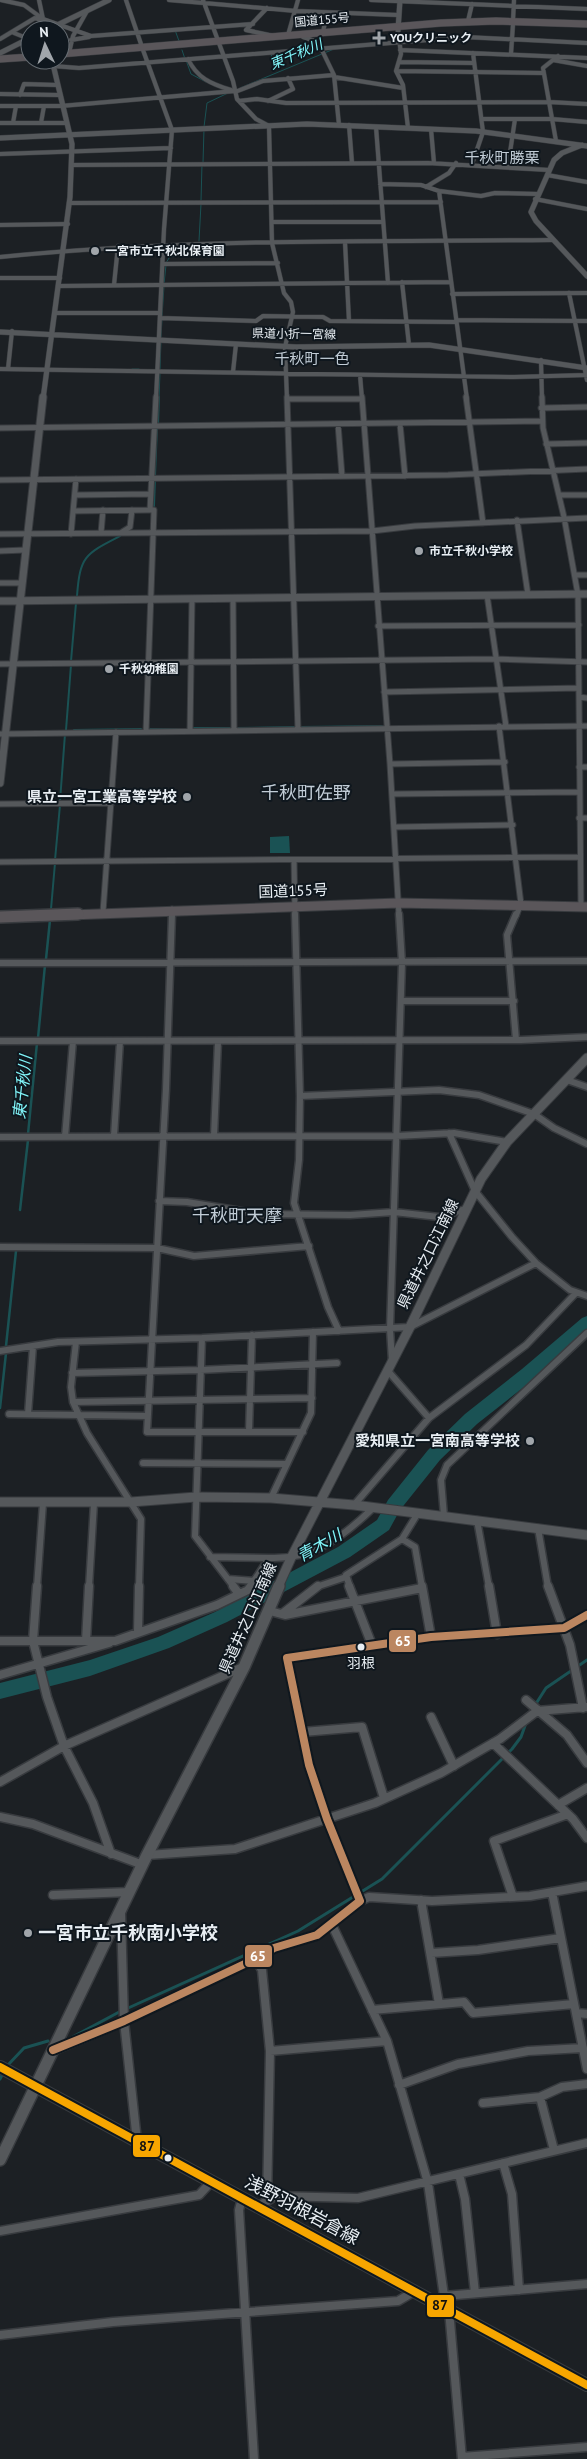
<svg xmlns="http://www.w3.org/2000/svg" width="587" height="2459" viewBox="0 0 587 2459" font-family="'PT Sans','Noto Sans JP',sans-serif">
	<style>
		.water { fill: #1a5254 }
		.lines { fill: none; stroke-linecap: round; stroke-linejoin: round }
		.stream-far3 { stroke: #1a5254; stroke-width: 1 }
		.stream-far2 { stroke: #1a5254; stroke-width: 2 }
		.stream-far1 { stroke: #1a5254; stroke-width: 2.5 }
		.stream { stroke: #1a5254; stroke-width: 3 }
		.river { fill: #1a5254; fill-rule: evenodd }
		.street-far3-casing { stroke: #383b3f; stroke-width: 5 }
		.street-far2-casing { stroke: #383b3f; stroke-width: 7 }
		.street-far1-casing { stroke: #383b3f; stroke-width: 9 }
		.street-casing { stroke: #383b3f; stroke-width: 11 }
		.secondary-far3-casing { stroke: #383b3f; stroke-width: 6 }
		.secondary-far2-casing { stroke: #383b3f; stroke-width: 9 }
		.secondary-far1-casing { stroke: #383b3f; stroke-width: 11 }
		.secondary-casing { stroke: #383b3f; stroke-width: 14 }
		.highway-far2-casing { stroke: #383b3f; stroke-width: 8 }
		.highway-far1-casing { stroke: #383b3f; stroke-width: 11 }
		.highway-casing { stroke: #383b3f; stroke-width: 14 }
		.street-far3 { stroke: #55585b; stroke-width: 4 }
		.street-far2 { stroke: #55585b; stroke-width: 5 }
		.street-far1 { stroke: #55585b; stroke-width: 6 }
		.street { stroke: #55585b; stroke-width: 8 }
		.secondary-far3 { stroke: #55585b; stroke-width: 5 }
		.secondary-far2 { stroke: #55585b; stroke-width: 7 }
		.secondary-far1 { stroke: #55585b; stroke-width: 9 }
		.secondary { stroke: #55585b; stroke-width: 11 }
		.highway-far2 { stroke: #5a565a; stroke-width: 7 }
		.highway-far1 { stroke: #5a565a; stroke-width: 9 }
		.highway { stroke: #5a565a; stroke-width: 11 }
		.bus-1-casing { stroke: #0f171e; stroke-width: 12 }
		.bus-2-casing { stroke: #0f171e; stroke-width: 12 }
		.bus-1 { stroke: #f7a600; stroke-width: 8 }
		.bus-2 { stroke: #bb8660; stroke-width: 8 }
		.poi-dot { fill: #a1a6ab; stroke: #0f171e; stroke-width: 2 }
		.bus-dot { fill: #e8eef3; stroke: #0f171e; stroke-width: 2 }
		.labels { text-anchor: middle; stroke-width: 4; stroke-linejoin: round; paint-order: stroke }
		.far-street-label { font-size: 12px; fill: #e8eef3; stroke: #0f171e }
		.far-poi-label { font-size: 12px; font-weight: bold; fill: #e8eef3; stroke: #0f171e; text-anchor: start }
		.far-water-label { font-size: 14px; font-style: italic; fill: #82f7fb; stroke: #0f171e }
		.bus-label { font-size: 14px; fill: #e8eef3; stroke: #0f171e }
		.far-quarter-label { font-size: 15px; fill: #c1ccd6; stroke: #0f171e }
		.poi-label { font-size: 15px; font-weight: bold; fill: #e8eef3; stroke: #0f171e; text-anchor: end }
		.street-label { font-size: 15px; fill: #e8eef3; stroke: #0f171e }
		.water-label { font-size: 16px; font-style: italic; fill: #82f7fb; stroke: #0f171e }
		.quarter-label { font-size: 18px; fill: #c1ccd6; stroke: #0f171e }
		.near-poi-label { font-size: 18px; font-weight: bold; fill: #e8eef3; stroke: #0f171e; text-anchor: start }
		.near-street-label { font-size: 18px; fill: #e8eef3; stroke: #0f171e }
		.line-badge { stroke: #0f171e; stroke-width: 2 }
		.badge-label { font-size: 14px; text-anchor: middle; font-weight: bold; fill: #fff }
		.pale-badge-label { font-size: 14px; text-anchor: middle; font-weight: bold; fill: #111 }
	</style>
	<rect width="100%" height="100%" fill="#1c2024"/>
	<!-- water -->
	<path class="water" d="M 289,836 L 290,853 L 270,853 L 270,837 Z"/>
	<g class="lines">
		<!-- stream-far3 -->
		<path class="stream-far3" d="M 175,30 L 179,41
			M 182,50 L 185,59
			M 273,54 L 271,54 L 273,60
			M 186,60 L 191,74 L 206,82
			M 240,88 L 334,49
			M 204,127 L 207,103 L 228,93
			M 203,163 L 204,129
			M 201,201 L 202,164
			M 199,241 L 201,204
			M 166,263 L 169,258 L 199,245
			M 164,284 L 166,265
			M 162,317 L 164,286
			M 161,338 L 162,319
			M 132,369 L 139,369
			M 160,369 L 161,341
			M 159,399 L 160,372"/>
		<!-- stream-far2 -->
		<path class="stream-far2" d="M 158,424 L 159,397
			M 155,476 L 157,427
			M 154,506 L 155,479
			M 77,596 C 80,556 85,554 120,536
			M 71,661 L 76,603
			M 301,727 L 382,726
			M 194,728 L 230,728
			M 237,728 L 295,727
			M 150,729 L 187,729
			M 66,730 L 71,665
			M 74,730 L 141,729
			M 60,801 L 65,734
			M 55,860 L 60,805
			M 51,909 L 55,863"/>
		<!-- stream-far1 -->
		<path class="stream-far1" d="M 46,959 L 50,920
			M 38,1038 L 45,965
			M 28,1134 L 37,1043
			M 20,1210 L 28,1140
			M 6,1346 L 16,1251
			M 0,1408 L 6,1353"/>
		<!-- stream -->
		<path class="stream" d="M 530,1713 L 546,1688 L 587,1660
			M 126,2009 L 298,1931 L 382,1879 L 512,1749 L 521,1737 L 526,1723
			M 67,2040 L 121,2011
			M 7,2066 L 24,2048 L 48,2041
			M 0,2079 L 3,2073"/>
		<!-- river -->
		<path class="river" d="M 587,1316 L 587,1331 L 534,1379 L 477,1424 L 440,1460 L 400,1510 L 389,1530 L 350,1557 L 227,1622 L 169,1648 L 90,1676 L 0,1699 L 0,1683 L 90,1660 L 158,1637 L 215,1612 L 338,1547 L 377,1520 L 388,1500 L 428,1450 L 465,1414 L 522,1369 L 582,1318 Z"/>
		<!-- street-far3 casing -->
		<g class="street-far3-casing">
			<path id="street-far3" d="M 1,0 L 24,5 L 43,19 L 91,36 L 253,24
				M 39,0 L 43,19
				M 126,0 L 142,47
				M 169,0 L 296,11 L 398,15
				M 203,0 L 233,81 L 237,99 L 256,119 L 269,126 L 272,243 L 284,293 L 291,302 L 293,312 L 285,347 L 287,399
				M 371,0 L 587,9
				M 267,8 L 246,30 L 274,36
				M 468,21 L 472,4
				M 513,21 L 514,0
				M 398,30 L 401,54 L 396,71 L 403,85 L 408,128
				M 323,32 L 327,13
				M 14,33 L 29,39
				M 288,35 L 298,0
				M 303,37 L 318,42 L 334,75 L 339,125
				M 0,39 L 35,18 L 40,20 L 42,30
				M 71,40 L 89,37
				M 143,50 L 172,130 L 164,229 L 156,399
				M 400,50 L 587,58
				M 69,53 L 73,36 L 87,11
				M 511,54 L 513,24
				M 188,59 C 197,78 211,84 231,90
				M 553,60 L 587,66
				M 399,62 L 474,63
				M 53,66 L 79,68 L 465,37 L 587,43
				M 396,71 L 543,73
				M 334,77 L 403,88
				M 235,92 L 263,81 L 334,75
				M 0,94 L 58,95
				M 20,95 L 24,84 L 57,85
				M 239,101 L 257,99 L 286,103 L 549,102 L 587,104
				M 268,101 L 293,89 L 288,78
				M 0,106 L 61,106 L 235,91
				M 482,119 L 552,119 L 587,122
				M 0,123 L 66,123
				M 13,123 L 16,106
				M 41,123 L 44,106
				M 349,125 L 352,163
				M 376,127 L 388,283
				M 431,129 L 434,163
				M 556,141 L 543,68 L 558,56
				M 0,154 L 171,148
				M 472,164 L 483,132 L 473,53
				M 72,165 L 428,163 L 549,170
				M 508,166 L 515,119
				M 547,175 L 587,182
				M 380,184 L 421,185 L 439,191 L 481,196 L 495,193 L 538,194
				M 426,187 L 449,173 L 456,163
				M 439,191 L 467,399
				M 535,199 L 587,209
				M 69,203 L 441,202
				M 272,222 L 382,222
				M 0,225 L 68,224
				M 345,242 L 349,321
				M 0,257 C 184,238 368,242 553,240
				M 164,264 L 278,263
				M 0,278 L 60,278
				M 402,282 L 409,345
				M 114,285 L 118,246
				M 59,286 L 451,282
				M 569,293 L 587,380
				M 452,294 L 587,293
				M 55,313 L 160,313
				M 160,318 L 256,321 L 263,316 L 323,317 L 330,321 L 456,322
				M 456,320 L 587,321
				M 541,360 L 542,399
				M 0,369 L 514,377 L 587,375
				M 8,369 L 12,331
				M 233,372 L 236,344
				M 360,375 L 362,399"/>
		</g>
		<!-- street-far2 casing -->
		<g class="street-far2-casing">
			<path id="street-far2" d="M 287,397 L 298,730
				M 362,397 L 390,764 L 399,916
				M 466,397 L 483,523
				M 542,397 L 543,428 L 564,517 L 578,595 L 581,907
				M 287,399 L 362,399
				M 541,408 L 587,407
				M 338,424 L 342,476
				M 400,424 L 405,476
				M 0,428 L 542,421
				M 546,444 L 587,443
				M 0,480 L 448,475 L 587,469
				M 75,495 L 151,494
				M 559,495 L 587,495
				M 73,511 L 150,510
				M 517,520 L 528,595
				M 122,532 L 130,527 L 132,510
				M 101,533 L 103,510
				M 0,534 L 372,531 L 415,526 L 587,518
				M 71,534 L 76,479
				M 0,551 L 25,550
				M 575,575 L 587,575
				M 0,583 L 21,583
				M 487,595 L 506,726
				M 233,598 L 234,730
				M 378,626 L 579,625
				M 0,664 L 496,659 L 587,662
				M 384,692 L 579,688
				M 579,697 L 587,698
				M 499,726 L 521,904 L 516,916
				M 146,731 L 154,510 L 150,510 L 156,397
				M 190,731 L 192,599
				M 0,734 L 587,726
				M 390,764 L 505,762
				M 579,767 L 587,767
				M 392,794 L 579,792
				M 0,804 L 112,803
				M 579,818 L 587,818
				M 395,827 L 513,825
				M 294,860 L 295,916
				M 0,862 L 580,857
				M 103,912 L 116,732
				M 172,916 L 172,909"/>
		</g>
		<!-- street-far1 casing -->
		<g class="street-far1-casing">
			<path id="street-far1" d="M 172,914 L 166,1089 L 147,1432 L 303,1432
				M 295,914 L 300,1096 L 299,1160 L 294,1203 L 328,1307 L 339,1331
				M 0,963 L 587,961
				M 401,1001 L 514,1001
				M 516,1040 L 507,935 L 516,914
				M 0,1041 L 521,1040 L 587,1037
				M 567,1080 L 587,1087
				M 300,1096 L 439,1090 L 479,1095 L 534,1114 L 554,1128 L 587,1144
				M 449,1133 L 475,1191 L 512,1237 L 536,1263 L 570,1290 L 587,1296
				M 114,1136 L 120,1041
				M 214,1136 L 218,1041
				M 0,1137 L 396,1136 L 454,1133 L 507,1142
				M 65,1137 L 73,1041
				M 159,1201 L 187,1202 L 261,1214 L 350,1215 L 394,1212 L 439,1217 L 466,1209
				M 0,1247 L 157,1248 L 194,1256 L 309,1246
				M 202,1338 L 195,1536 L 234,1587
				M 76,1342 L 71,1387 L 73,1402 L 87,1433 L 141,1519 L 139,1587
				M 0,1351 L 58,1342 L 202,1338 L 410,1327 L 536,1263
				M 392,1361 L 390,1329 L 402,963 L 399,914
				M 388,1371 L 429,1418
				M 72,1373 L 200,1370 L 337,1363
				M 73,1402 L 312,1398
				M 9,1414 L 147,1416
				M 28,1414 L 33,1346
				M 249,1431 L 252,1335
				M 143,1463 L 287,1464
				M 271,1498 L 311,1413 L 313,1332
				M 354,1505 L 429,1418 L 526,1345 L 575,1294
				M 444,1516 L 441,1480 L 447,1465 L 587,1333
				M 477,1520 L 489,1587
				M 538,1528 L 548,1587
				M 402,1539 L 418,1513
				M 210,1557 L 269,1558
				M 228,1579 L 255,1581
				M 37,1587 L 43,1503
				M 89,1587 L 94,1503
				M 250,1587 L 269,1558 C 313,1560 343,1537 373,1508
				M 316,1587 L 346,1577
				M 350,1587 L 346,1575 L 402,1539 L 415,1547 L 422,1587"/>
		</g>
		<!-- street casing -->
		<g class="street-casing">
			<path id="street" d="M 37,1586 L 33,1641 L 47,1697 L 64,1746 L 93,1803 L 111,1854
				M 233,1586 L 239,1594
				M 349,1586 L 372,1645
				M 422,1586 L 431,1637
				M 489,1586 L 497,1634
				M 548,1586 L 570,1645 L 583,1708
				M 270,1611 L 285,1615 L 422,1588
				M 282,1614 L 318,1586
				M 138,1632 L 139,1586
				M 0,1641 L 115,1641 L 217,1605 L 248,1590 L 251,1586
				M 86,1641 L 89,1586
				M 0,1675 L 109,1643
				M 526,1700 L 567,1735 L 587,1763
				M 431,1717 L 454,1766
				M 303,1732 L 362,1727 L 384,1798
				M 493,1743 L 573,1819 L 587,1838
				M 0,1782 L 64,1746 L 243,1667
				M 558,1805 L 587,1788
				M 0,1817 L 33,1824 L 143,1865
				M 147,1855 L 235,1849 L 375,1803 L 441,1773 L 500,1739 L 537,1711 L 587,1707
				M 552,1892 L 587,2069
				M 53,1895 L 130,1892
				M 513,1897 L 494,1841 L 568,1814
				M 421,1900 L 439,2004
				M 360,1901 L 369,1897 L 432,1901 L 530,1896 L 587,1886
				M 121,1914 L 124,2021 L 137,2141
				M 332,1925 L 387,2041 L 428,2183 L 444,2296 L 449,2310 L 462,2459
				M 431,1953 L 478,1950 L 561,1938
				M 255,1958 L 262,1970 L 270,2051
				M 372,2010 L 464,2002 L 473,2013 L 574,2004
				M 576,2013 L 587,2014
				M 55,2050 L 124,2021 L 253,1960 L 274,1948 L 317,1935 L 360,1901 L 327,1819 L 309,1765 L 287,1658 L 431,1637 L 564,1628 L 587,1615
				M 399,2085 L 458,2064 L 528,2051 L 583,2048
				M 540,2097 L 554,2150
				M 483,2103 L 540,2097 L 562,2087 L 587,2084
				M 503,2163 L 512,2194 L 519,2290
				M 459,2174 L 465,2199 L 475,2293
				M 242,2198 L 239,2210 L 254,2459
				M 267,2201 L 270,2051 L 387,2041
				M 259,2206 L 275,2196 L 358,2198 L 587,2143
				M 0,2231 L 199,2195 L 211,2182
				M 444,2296 L 587,2284
				M 0,2335 L 113,2322 L 398,2301 L 415,2291
				M 462,2457 L 587,2447"/>
		</g>
		<!-- secondary-far3 casing -->
		<g class="secondary-far3-casing">
			<path id="secondary-far3" d="M 47,30 L 109,0
				M 398,30 L 400,0
				M 0,53 L 30,38
				M 0,138 L 307,124 L 476,131 L 587,146
				M 582,145 L 562,153 L 554,160 L 531,212 L 536,221 L 587,276
				M 0,332 L 296,347 L 429,345 L 587,368
				M 43,399 L 70,197 L 72,144 L 52,60"/>
		</g>
		<!-- secondary-far2 casing -->
		<g class="secondary-far2-casing">
			<path id="secondary-far2" d="M 0,601 L 587,594
				M 0,783 L 43,397"/>
		</g>
		<!-- secondary-far1 casing -->
		<g class="secondary-far1-casing">
			<path id="secondary-far1" d="M 0,1502 L 131,1502 L 196,1497 L 271,1498 L 354,1505 L 587,1535
				M 278,1587 L 291,1558 L 410,1327 L 481,1179 L 507,1142 L 587,1058"/>
		</g>
		<!-- secondary casing -->
		<g class="secondary-casing">
			<path id="secondary" d="M 0,2067 L 587,2385
				M 0,2160 L 147,1855 L 244,1667 L 279,1586"/>
		</g>
		<!-- highway-far2 casing -->
		<g class="highway-far2-casing">
			<path id="highway-far2" d="M 60,54 L 441,23 L 496,21 L 587,24
				M 0,59 L 30,57"/>
		</g>
		<!-- highway-far1 casing -->
		<g class="highway-far1-casing">
			<path id="highway-far1" d="M 42,916 L 398,903 L 587,907"/>
		</g>
		<!-- highway casing -->
		<g class="highway-casing">
			<path id="highway" d="M 0,917 L 78,914"/>
		</g>
		<!-- street-far3 -->
		<use href="#street-far3" class="street-far3"/>
		<!-- street-far2 -->
		<use href="#street-far2" class="street-far2"/>
		<!-- street-far1 -->
		<use href="#street-far1" class="street-far1"/>
		<!-- street -->
		<use href="#street" class="street"/>
		<!-- secondary-far3 -->
		<use href="#secondary-far3" class="secondary-far3"/>
		<!-- secondary-far2 -->
		<use href="#secondary-far2" class="secondary-far2"/>
		<!-- secondary-far1 -->
		<use href="#secondary-far1" class="secondary-far1"/>
		<!-- secondary -->
		<use href="#secondary" class="secondary"/>
		<!-- highway-far2 -->
		<use href="#highway-far2" class="highway-far2"/>
		<!-- highway-far1 -->
		<use href="#highway-far1" class="highway-far1"/>
		<!-- highway -->
		<use href="#highway" class="highway"/>
		<!-- bus-1 casing -->
		<g class="bus-1-casing">
			<path id="bus-1" d="M 0,2067 L 587,2385"/>
		</g>
		<!-- bus-2 casing -->
		<g class="bus-2-casing">
			<path id="bus-2" d="M 53,2050 L 124,2021 L 253,1960 L 274,1948 L 317,1935 L 360,1901 L 327,1819 L 309,1765 L 287,1658 L 431,1637 L 564,1628 L 587,1615"/>
		</g>
		<!-- bus-1 -->
		<use href="#bus-1" class="bus-1"/>
		<!-- bus-2 -->
		<use href="#bus-2" class="bus-2"/>
	</g>
	<!-- markers -->
	<g class="poi-dot">
		<path d="M376.5 30.5h5v5h5v5h-5v5h-5v-5h-5v-5h5z"/>
		<circle cx="95" cy="251" r="5"/>
		<circle cx="419" cy="551" r="5"/>
		<circle cx="109" cy="669" r="5"/>
		<circle cx="187" cy="797" r="5"/>
		<circle cx="530" cy="1441" r="5"/>
		<circle cx="28" cy="1933" r="5"/>
	</g>
	<g class="bus-dot">
		<circle cx="361" cy="1647" r="4.5"/>
		<circle cx="168" cy="2158" r="4.5"/>
	</g>
	<g class="labels">
		<!-- far-street labels -->
		<g class="far-street-label">
			<text transform="translate(322 20) rotate(-5)" y="4">国道155号</text>
			<text transform="translate(294 334) rotate(1)" y="4">県道小折一宮線</text>
		</g>
		<!-- far-poi labels -->
		<g class="far-poi-label">
			<text x="390" y="42">YOUクリニック</text>
			<text x="105" y="255">一宮市立千秋北保育園</text>
			<text x="429" y="555">市立千秋小学校</text>
			<text x="119" y="673">千秋幼稚園</text>
		</g>
		<!-- far-water labels -->
		<g class="far-water-label">
			<text transform="translate(296 54) rotate(-23)" y="5">東千秋川</text>
		</g>
		<!-- bus labels -->
		<g class="bus-label">
			<text x="361" y="1668">羽根</text>
		</g>
		<!-- far-quarter labels -->
		<g class="far-quarter-label">
			<text x="502" y="163">千秋町勝栗</text>
			<text x="312" y="364">千秋町一色</text>
		</g>
		<!-- poi labels -->
		<g class="poi-label">
			<text x="177" y="802">県立一宮工業高等学校</text>
			<text x="520" y="1446">愛知県立一宮南高等学校</text>
		</g>
		<!-- street labels -->
		<g class="street-label">
			<text transform="translate(293 891) rotate(-2)" y="5">国道155号</text>
			<text transform="translate(428 1254) rotate(-64)" y="5">県道井之口江南線</text>
			<text transform="translate(248 1618) rotate(-66)" y="5">県道井之口江南線</text>
		</g>
		<!-- water labels -->
		<g class="water-label">
			<text transform="translate(22 1087) rotate(-84)" y="6">東千秋川</text>
			<text transform="translate(319 1545) rotate(-29)" y="6">青木川</text>
		</g>
		<!-- quarter labels -->
		<g class="quarter-label">
			<text x="306" y="799">千秋町佐野</text>
			<text x="237" y="1222">千秋町天摩</text>
		</g>
		<!-- near-poi labels -->
		<g class="near-poi-label">
			<text x="38" y="1939">一宮市立千秋南小学校</text>
		</g>
		<!-- near-street labels -->
		<g class="near-street-label">
			<text transform="translate(302 2210) rotate(28)" y="6">浅野羽根岩倉線</text>
		</g>
	</g>
	<g class="line-badge">
		<rect x="388" y="1629" width="29" height="24" rx="5" fill="#bb8660"/>
		<rect x="244" y="1944" width="29" height="24" rx="5" fill="#bb8660"/>
		<rect x="132" y="2134" width="29" height="24" rx="5" fill="#f7a600"/>
		<rect x="426" y="2294" width="29" height="24" rx="5" fill="#f7a600"/>
	</g>
	<g class="badge-label">
		<text x="403" y="1646">65</text>
		<text x="258" y="1961">65</text>
	</g>
	<g class="pale-badge-label">
		<text x="147" y="2151">87</text>
		<text x="440" y="2310">87</text>
	</g>
	<!-- north arrow -->
	<g transform="translate(45 45) rotate(356)"><circle r="24" fill="#0f171e" stroke="#666d73"/>
	<path d="M0-4L9 19L0 12L-9 19Z" fill="#a1a6ab"/>
	<text y="-8" font-size="14" font-weight="bold" text-anchor="middle" fill="#e8eef3">N</text>
	</g>
</svg>
